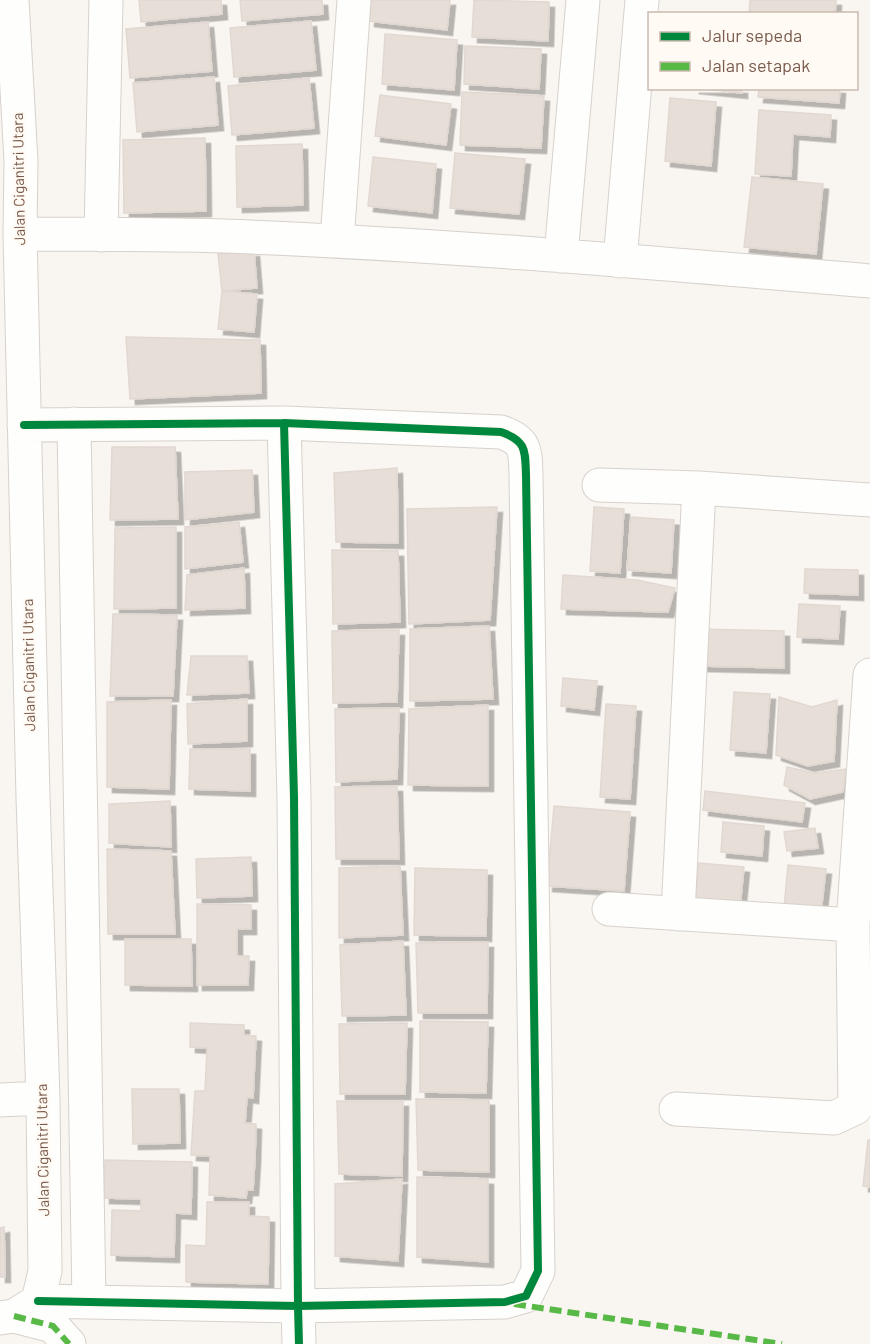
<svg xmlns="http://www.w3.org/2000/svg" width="870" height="1344" viewBox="0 0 870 1344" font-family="Barlow,sans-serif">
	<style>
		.building { fill: #e6ded7; stroke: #e2d8d2; stroke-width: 1.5; filter: url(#shadow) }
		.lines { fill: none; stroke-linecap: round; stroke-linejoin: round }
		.minor-casing { stroke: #d7d1cb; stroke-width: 35 }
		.minor { stroke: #fefefd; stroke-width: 33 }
		.quiet { stroke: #58b947; stroke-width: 6; stroke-dasharray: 12 6; stroke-linecap: butt }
		.cycleway-casing { stroke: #fffaf3; stroke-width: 11 }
		.cycleway { stroke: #00873e; stroke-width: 8 }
		.labels { text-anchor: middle; stroke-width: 4.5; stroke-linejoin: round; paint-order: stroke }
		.street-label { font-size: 15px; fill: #7a5c4d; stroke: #fffaf3 }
	</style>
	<defs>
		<filter id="shadow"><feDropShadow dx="5.5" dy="5.5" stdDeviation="0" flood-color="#0004"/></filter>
	</defs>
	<rect width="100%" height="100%" fill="#f9f5f0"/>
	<!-- building -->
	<path class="building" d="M 139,0 L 221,0 L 222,14 L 141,22 Z
		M 240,0 L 322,0 L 323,14 L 242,21 Z
		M 371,0 L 450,0 L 447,30 L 369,21 Z
		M 474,0 L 549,2 L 548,41 L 472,37 Z
		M 750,0 L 836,0 L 835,14 L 749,14 Z
		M 311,21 L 316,70 L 234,77 L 230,28 Z
		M 208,22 L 212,71 L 130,78 L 126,29 Z
		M 385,34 L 457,40 L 454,90 L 382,84 Z
		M 465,46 L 541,49 L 539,89 L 464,84 Z
		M 214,77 L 218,125 L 137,132 L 133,83 Z
		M 309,78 L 314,128 L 232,135 L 228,86 Z
		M 693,88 L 742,88 L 742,93 Z
		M 759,88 L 840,88 L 839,103 L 758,97 Z
		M 462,92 L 544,96 L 541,148 L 460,145 Z
		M 380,95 L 451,104 L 446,145 L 375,136 Z
		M 670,98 L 716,102 L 711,166 L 665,161 Z
		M 759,110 L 831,115 L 830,137 L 793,134 L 791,176 L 755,174 Z
		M 205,138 L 206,211 L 124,213 L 123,140 Z
		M 302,144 L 303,205 L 237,207 L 236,146 Z
		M 455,153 L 525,159 L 519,214 L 450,208 Z
		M 373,157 L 436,164 L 432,213 L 368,206 Z
		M 752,177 L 823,184 L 816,254 L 744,247 Z
		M 254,251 L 257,288 L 222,291 L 218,254 Z
		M 222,291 L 257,294 L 254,332 L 218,329 Z
		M 126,337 L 260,340 L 261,393 L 130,399 Z
		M 112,447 L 175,447 L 178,519 L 110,520 Z
		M 397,468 L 398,543 L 336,542 L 334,473 Z
		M 252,470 L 254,512 L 185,520 L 185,472 Z
		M 497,507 L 490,620 L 409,624 L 407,509 Z
		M 594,507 L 624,509 L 620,573 L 590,571 Z
		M 631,517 L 674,520 L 671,573 L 627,570 Z
		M 239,522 L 243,562 L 185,569 L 185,527 Z
		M 176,527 L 176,608 L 114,609 L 115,528 Z
		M 332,550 L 398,551 L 400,622 L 333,624 Z
		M 244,568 L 245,608 L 185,610 L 187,575 Z
		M 805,569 L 858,570 L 858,595 L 804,593 Z
		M 563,575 L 637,580 L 675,588 L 668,612 L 561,609 Z
		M 799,604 L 840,606 L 838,639 L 797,637 Z
		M 113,614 L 177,615 L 173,696 L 110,696 Z
		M 489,626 L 493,699 L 410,701 L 410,629 Z
		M 700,629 L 784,631 L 784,668 L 700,666 Z
		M 399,630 L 397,702 L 333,703 L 332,631 Z
		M 191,656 L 247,656 L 249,693 L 187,695 Z
		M 563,678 L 597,681 L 594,710 L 561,706 Z
		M 734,692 L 770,694 L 766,753 L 730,750 Z
		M 779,697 L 812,707 L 837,700 L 834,761 L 808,766 L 776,755 Z
		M 247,699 L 247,741 L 188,744 L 187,704 Z
		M 171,700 L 169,789 L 107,787 L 107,702 Z
		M 606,704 L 636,706 L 630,799 L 600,797 Z
		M 488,705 L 488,786 L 408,785 L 409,709 Z
		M 399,708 L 397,779 L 336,782 L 335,709 Z
		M 190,749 L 250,749 L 250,791 L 189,789 Z
		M 787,767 L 815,773 L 846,769 L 843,792 L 810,799 L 784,785 Z
		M 397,786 L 399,859 L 336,859 L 335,787 Z
		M 705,791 L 805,803 L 802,822 L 703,810 Z
		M 170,801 L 171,847 L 109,843 L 109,804 Z
		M 554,806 L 630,812 L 624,891 L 547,886 Z
		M 723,822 L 764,826 L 762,856 L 721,852 Z
		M 815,828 L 818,848 L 787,851 L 784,832 Z
		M 107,849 L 171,851 L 175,934 L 108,934 Z
		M 251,857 L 252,896 L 197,898 L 196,859 Z
		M 699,863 L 744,867 L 740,907 L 695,902 Z
		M 788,865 L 826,869 L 821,912 L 784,908 Z
		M 400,866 L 403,935 L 339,938 L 339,868 Z
		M 415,868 L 487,870 L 486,936 L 414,935 Z
		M 197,904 L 251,905 L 251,929 L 237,929 L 237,956 L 249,956 L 248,985 L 197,985 Z
		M 125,939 L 191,939 L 192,986 L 125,985 Z
		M 403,941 L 406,1015 L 342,1016 L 340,945 Z
		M 488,942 L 487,1013 L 418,1013 L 416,943 Z
		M 420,1021 L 488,1022 L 486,1093 L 420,1092 Z
		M 190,1023 L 244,1025 L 244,1035 L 256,1036 L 253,1098 L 247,1097 L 245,1123 L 256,1124 L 255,1159 L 253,1190 L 247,1190 L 246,1198 L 209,1195 L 210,1156 L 191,1155 L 195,1091 L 205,1091 L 207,1048 L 190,1047 Z
		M 407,1023 L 405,1094 L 340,1094 L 339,1024 Z
		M 132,1089 L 179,1089 L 180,1143 L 133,1144 Z
		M 416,1099 L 489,1100 L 489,1172 L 418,1170 Z
		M 337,1101 L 403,1101 L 402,1176 L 339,1174 Z
		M 868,1140 L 870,1140 L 870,1187 L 863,1186 Z
		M 105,1160 L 192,1162 L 191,1214 L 175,1213 L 174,1257 L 111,1255 L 112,1210 L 141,1211 L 141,1199 L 104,1198 Z
		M 417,1177 L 488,1179 L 488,1262 L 417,1257 Z
		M 402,1179 L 398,1261 L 335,1256 L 335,1184 Z
		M 207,1202 L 249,1202 L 249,1216 L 269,1217 L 268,1284 L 186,1282 L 186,1245 L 206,1246 Z
		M 4,1227 L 5,1277 L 0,1277 L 0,1228 Z"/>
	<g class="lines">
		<!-- minor casing -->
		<g class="minor-casing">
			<path id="minor" d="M 20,234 C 87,234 156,234 224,236 C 439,244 655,263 870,281
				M 101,235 L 106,0
				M 337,241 L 354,0
				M 561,256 L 583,0
				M 620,261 L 642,0
				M 284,423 L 501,432 C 527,441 525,451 526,475 L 538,1271 L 526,1296 L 505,1302 L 298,1306 L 299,1344
				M 74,424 L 89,1302
				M 24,425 L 284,423 L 294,797 L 298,1306 L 38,1301
				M 599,485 L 699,488 L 870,500
				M 609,909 L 853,925 L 855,1108 L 834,1118 L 676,1109
				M 678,914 L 699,488
				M 853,925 L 870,675
				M 0,1100 L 43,1098
				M 14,1316 L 53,1326 L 69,1344
				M 0,1318 L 14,1316 L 38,1301 L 45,1271 L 43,1098 L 33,798 L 20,234 L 21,161 L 12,0"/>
		</g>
		<!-- minor -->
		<use href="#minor" class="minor"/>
		<!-- quiet -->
		<path class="quiet" d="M 514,1304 L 782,1344
			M 14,1316 L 53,1326 L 69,1344"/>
		<!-- cycleway casing -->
		<g class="cycleway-casing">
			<path id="cycleway" d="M 284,423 L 501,432 C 527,441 525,451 526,475 L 538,1271 L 526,1296 L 505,1302 L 298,1306 L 299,1344
				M 24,425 L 284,423 L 294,797 L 298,1306 L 38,1301"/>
		</g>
		<!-- cycleway -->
		<use href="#cycleway" class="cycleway"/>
	</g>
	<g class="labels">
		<!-- street labels -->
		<g class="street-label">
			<text transform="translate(19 179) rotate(-91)" y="5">Jalan Ciganitri Utara</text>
			<text transform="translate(29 665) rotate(-91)" y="5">Jalan Ciganitri Utara</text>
			<text transform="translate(43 1150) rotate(-91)" y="5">Jalan Ciganitri Utara</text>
		</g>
	</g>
	<!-- legend -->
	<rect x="648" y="12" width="210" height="78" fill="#fffaf3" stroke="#cabbb1" stroke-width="1.5"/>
	<rect x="660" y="32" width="30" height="9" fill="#00873e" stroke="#cabbb1" stroke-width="1.5"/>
	<text x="702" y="42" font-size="18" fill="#7a5c4d">Jalur sepeda</text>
	<rect x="660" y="62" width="30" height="9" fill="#58b947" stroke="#cabbb1" stroke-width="1.5"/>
	<text x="702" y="72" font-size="18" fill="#7a5c4d">Jalan setapak</text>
</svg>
